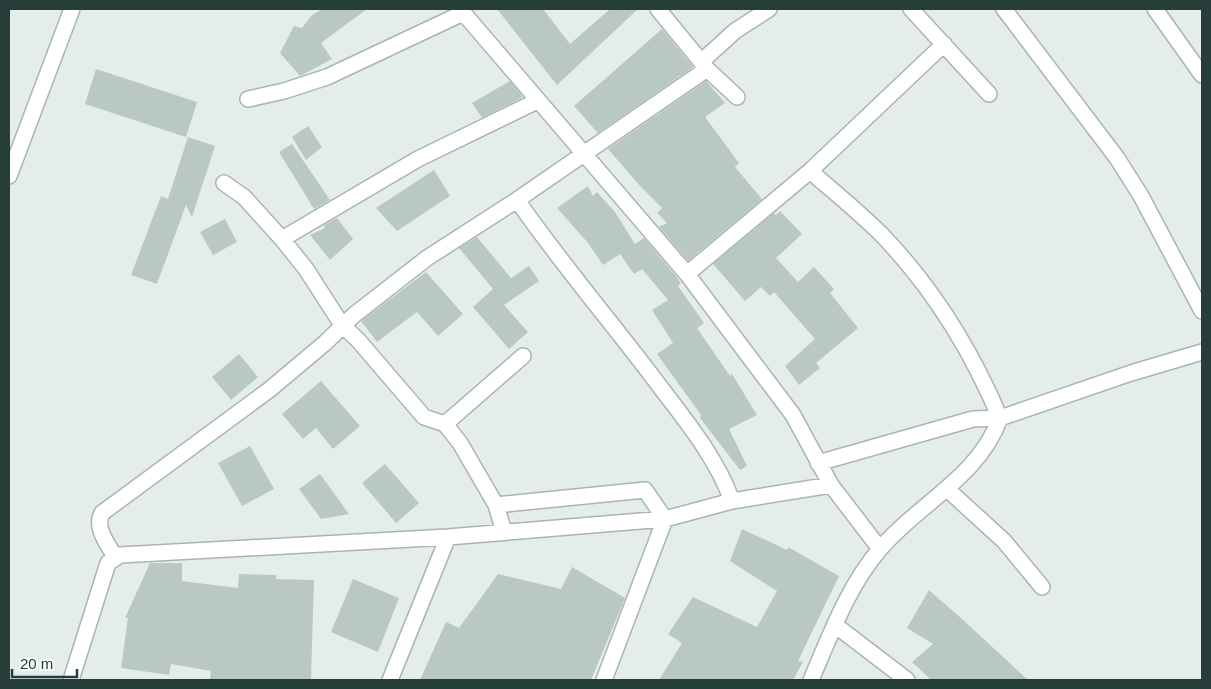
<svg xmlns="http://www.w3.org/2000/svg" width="1211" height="689" viewBox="0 0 1211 689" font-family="Arial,sans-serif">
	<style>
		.building { fill: #bac8c3 }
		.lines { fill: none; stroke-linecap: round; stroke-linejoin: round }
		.street-casing { stroke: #a8b5b1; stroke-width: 18 }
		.street { stroke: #fff; stroke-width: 15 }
	</style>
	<rect width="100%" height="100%" fill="#e5edea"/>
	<!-- building -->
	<path class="building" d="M 322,9 L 367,9 L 321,43 L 332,59 L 300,76 L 280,53 L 294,26 L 302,28 L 311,16 Z
		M 497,9 L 543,9 L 570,44 L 610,9 L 638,9 L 557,85 Z
		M 662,29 L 693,67 L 598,133 L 574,106 Z
		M 96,69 L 197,102 L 186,137 L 85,104 Z
		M 510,81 L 523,97 L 482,118 L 472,103 Z
		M 706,81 L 725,103 L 705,117 L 739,163 L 735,167 L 762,199 L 688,261 L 659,227 L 667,223 L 657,213 L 662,208 L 641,187 L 608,149 Z
		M 308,126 L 322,147 L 306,160 L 292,137 Z
		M 188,137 L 215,146 L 192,217 L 186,205 L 157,284 L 131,275 L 161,196 L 168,199 Z
		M 292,144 L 330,200 L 314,209 L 279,152 Z
		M 434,170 L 450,196 L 397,231 L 376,208 Z
		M 588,186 L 593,196 L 597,192 L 615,212 L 635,244 L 644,238 L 675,275 L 681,283 L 678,286 L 704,323 L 697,328 L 730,376 L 732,374 L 757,415 L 729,429 L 747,466 L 740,470 L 700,418 L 701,415 L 657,354 L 673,343 L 652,310 L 668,300 L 642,269 L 634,274 L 620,254 L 603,265 L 588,243 L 557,208 Z
		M 780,211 L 802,234 L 776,258 L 798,282 L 814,267 L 834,289 L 830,293 L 858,328 L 816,363 L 820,368 L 799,385 L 785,366 L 815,339 L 774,292 L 770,296 L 761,287 L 745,301 L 713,264 L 774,213 L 776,215 Z
		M 337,218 L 353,239 L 330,260 L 310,235 L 325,228 L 324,225 Z
		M 225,219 L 237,242 L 213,255 L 200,232 Z
		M 477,237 L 511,278 L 529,266 L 539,281 L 504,305 L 528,332 L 509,349 L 473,307 L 493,289 L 459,248 Z
		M 426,272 L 463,314 L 438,336 L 417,312 L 377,342 L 361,321 Z
		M 239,354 L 258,377 L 231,400 L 212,377 Z
		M 321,381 L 360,426 L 333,449 L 316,428 L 303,439 L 282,414 Z
		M 250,446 L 274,489 L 242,506 L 218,463 Z
		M 385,464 L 419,503 L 396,523 L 362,483 Z
		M 320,474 L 349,514 L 321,519 L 299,489 Z
		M 742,529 L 787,550 L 788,547 L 839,576 L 798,661 L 803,662 L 793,680 L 659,680 L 682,643 L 668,634 L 693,597 L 757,627 L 777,591 L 730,561 Z
		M 150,563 L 182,563 L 182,581 L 238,588 L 239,574 L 276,575 L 276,579 L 314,580 L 311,680 L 221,680 L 210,679 L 211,671 L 171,664 L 169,675 L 121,668 L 128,618 L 125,618 Z
		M 572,567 L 625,598 L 591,680 L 420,680 L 446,622 L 459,628 L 498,574 L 561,589 Z
		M 353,579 L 399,598 L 378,652 L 331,632 Z
		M 929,590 L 962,619 L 1028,680 L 931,680 L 912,662 L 933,644 L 907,628 Z"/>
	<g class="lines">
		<!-- street casing -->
		<g class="street-casing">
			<path id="street" d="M 460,9 L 687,274 L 793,415 L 831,485 L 880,549
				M 658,9 L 707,69 L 737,97
				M 911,9 L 989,94
				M 1004,9 L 1117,158 L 1141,196 L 1202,311
				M 1155,9 L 1202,75
				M 701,62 L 735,31 L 769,9
				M 248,99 L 284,91 L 327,77 L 463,13
				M 810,171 C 834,192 859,212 882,235 C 932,287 972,352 1000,418 C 979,477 919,503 880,549 C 848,586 830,636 811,680
				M 9,176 L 72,9
				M 224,183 L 244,197 L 282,239
				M 517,200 C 562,265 614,325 661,388 C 687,422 717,459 732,501
				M 687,274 L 810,171 L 944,44
				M 445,424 L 523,356
				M 818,463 L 973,419 L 1000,418 L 1131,373 L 1202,352
				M 947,489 L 1004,541 L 1042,587
				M 496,505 L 645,490 L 665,519 L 604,680
				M 504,532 L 496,505 L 460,443 L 445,424 L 424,417 L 358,340 L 342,325 L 306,269 L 282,239 L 418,159 L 537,101
				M 115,557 C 108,544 94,528 102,513 L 269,390 L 325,343 L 354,315 L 427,258 L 517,200 L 707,69
				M 835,625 L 907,680
				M 71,680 L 108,563 L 120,555 L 448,537 L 665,519 L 732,501 L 831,485
				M 390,680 L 448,537"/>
		</g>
		<!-- street -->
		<use href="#street" class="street"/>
	</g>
	<!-- border -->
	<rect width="1211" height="689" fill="none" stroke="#253e39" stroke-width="20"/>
	<!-- scale -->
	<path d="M12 669v8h65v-8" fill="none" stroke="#253e39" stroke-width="2.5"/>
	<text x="20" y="669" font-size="15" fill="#253e39" stroke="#f5faf8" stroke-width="4" paint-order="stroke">20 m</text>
</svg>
